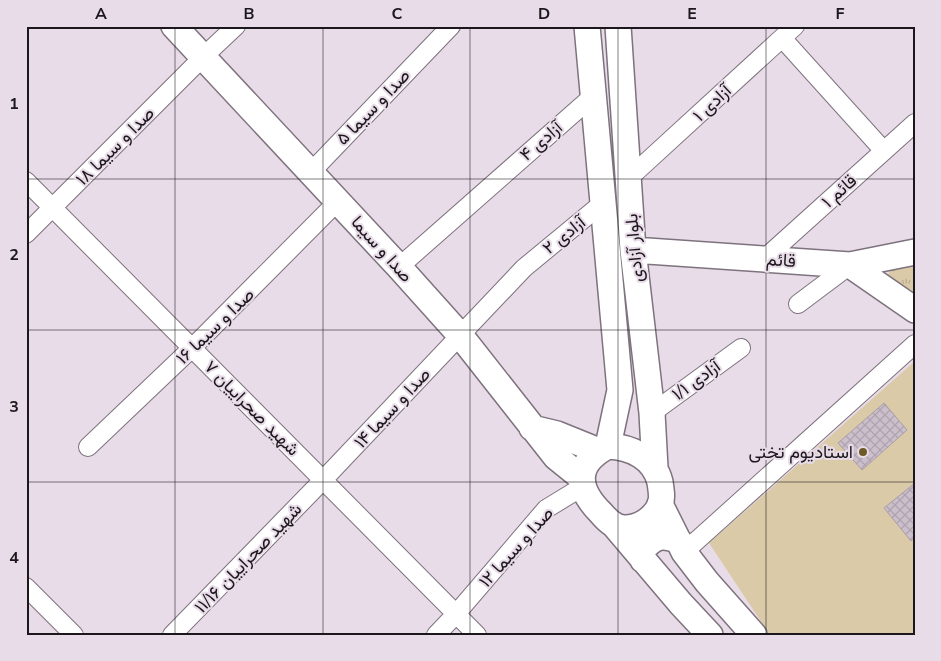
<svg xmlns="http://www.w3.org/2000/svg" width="941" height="661" viewBox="0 0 941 661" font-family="'Nunito Sans',Vazirmatn,sans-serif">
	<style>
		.grass { fill: url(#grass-tufts) }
		.pitch { fill: #dacaa8 }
		.building { fill: url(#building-cross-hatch); stroke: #a99da9 }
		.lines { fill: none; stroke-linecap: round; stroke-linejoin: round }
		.street-casing { stroke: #7d727d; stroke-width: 20 }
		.secondary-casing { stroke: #7d727d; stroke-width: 28 }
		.street { stroke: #fff; stroke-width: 18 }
		.secondary { stroke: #fff; stroke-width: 25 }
		.grid { fill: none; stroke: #1c171c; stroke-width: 1; stroke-opacity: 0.55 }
		.poi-dot { fill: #6e5928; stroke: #e8dce9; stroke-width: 2 }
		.labels { text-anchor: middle; stroke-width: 4; stroke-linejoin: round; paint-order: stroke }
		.street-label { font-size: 18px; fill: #1c171c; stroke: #e8dce9 }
		.poi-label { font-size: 18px; fill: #1c171c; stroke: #e8dce9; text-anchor: end }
		.neatline { fill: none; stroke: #1c171c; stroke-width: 2 }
		.grid-label { font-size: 16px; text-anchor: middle; font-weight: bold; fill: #1c171c }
	</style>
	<defs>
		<pattern id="grass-tufts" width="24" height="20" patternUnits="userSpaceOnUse" patternTransform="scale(1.25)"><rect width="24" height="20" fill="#dacaa8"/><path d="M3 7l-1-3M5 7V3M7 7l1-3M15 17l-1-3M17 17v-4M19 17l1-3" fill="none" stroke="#baad90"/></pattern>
		<pattern id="building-cross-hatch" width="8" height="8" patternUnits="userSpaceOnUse" patternTransform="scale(1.25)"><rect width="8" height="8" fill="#cbbfcb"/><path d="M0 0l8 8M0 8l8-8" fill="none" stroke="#aea3ae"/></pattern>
	</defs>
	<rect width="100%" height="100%" fill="#e8dce9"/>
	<!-- grass -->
	<path class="grass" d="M 915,262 L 915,292 L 886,277 L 893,267 Z"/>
	<!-- pitch -->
	<path class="pitch" d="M 915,361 L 915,635 L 770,635 L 709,543 Z"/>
	<!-- building -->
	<path class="building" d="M 884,403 L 907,430 L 862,470 L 838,443 Z
		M 915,483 L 915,537 L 911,541 L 884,508 Z"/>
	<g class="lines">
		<!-- street casing -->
		<g class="street-casing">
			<path id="street" d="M 782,38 L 884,151
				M 311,172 L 451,26
				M 628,179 L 795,26
				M 26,181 L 477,635
				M 26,234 L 203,57 L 236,26
				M 764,259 L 915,123
				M 399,267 L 593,96
				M 798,304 L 850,265
				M 652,413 L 741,348
				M 88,447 L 192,348 L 338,201
				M 684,552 L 915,344
				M 26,587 L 74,635
				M 172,635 L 323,480 L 524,268 L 604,202
				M 436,635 L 456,614 L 546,509 L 582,487"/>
		</g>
		<!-- secondary casing -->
		<g class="secondary-casing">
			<path id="secondary" d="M 174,26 L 399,267 L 460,335 L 556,457 L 582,478
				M 587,26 L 620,390 L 608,446
				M 618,26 L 633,250 L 652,413 L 655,468
				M 633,250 L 850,265 L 915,310
				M 850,265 L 915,252
				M 532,428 L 557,434 L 599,451
				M 608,446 C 632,447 654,458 660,482 C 661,490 663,498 660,505 C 654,519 638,529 623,528 C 614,527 606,519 601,513 C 576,488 574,464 608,446 Z
				M 660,504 L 684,552 L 707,582 L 754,635
				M 614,525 L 681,604 L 710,635
				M 643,560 L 642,550 C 655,536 661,534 679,541"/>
		</g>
		<!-- street -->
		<use href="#street" class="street"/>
		<!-- secondary -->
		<use href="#secondary" class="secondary"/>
	</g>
	<!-- grid -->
	<path class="grid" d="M 175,26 L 175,635M 323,26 L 323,635M 470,26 L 470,635M 618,26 L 618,635M 766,26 L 766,635M 26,179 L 915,179M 26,330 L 915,330M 26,482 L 915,482"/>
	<!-- markers -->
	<circle class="poi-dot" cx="863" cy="452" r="5"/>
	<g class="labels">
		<!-- street labels -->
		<g class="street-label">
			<text transform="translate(712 103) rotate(-43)" y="6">آزادی ۱</text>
			<text transform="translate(373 107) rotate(-46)" y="6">صدا و سیما ۵</text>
			<text transform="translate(541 141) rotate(-41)" y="6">آزادی ۴</text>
			<text transform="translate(115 146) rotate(-45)" y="6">صدا و سیما ۱۸</text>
			<text transform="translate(839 191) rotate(-42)" y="6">قائم ۱</text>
			<text transform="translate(564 235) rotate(-39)" y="6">آزادی ۲</text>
			<text transform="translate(634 248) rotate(-95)" y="6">بلوار آزادی</text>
			<text transform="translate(382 249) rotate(48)" y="6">صدا و سیما</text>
			<text transform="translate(781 260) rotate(4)" y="6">قائم</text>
			<text transform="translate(215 326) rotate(-44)" y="6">صدا و سیما ۱۶</text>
			<text transform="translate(696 380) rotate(-36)" y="6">آزادی ۱/۱</text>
			<text transform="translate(252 408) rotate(45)" y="6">شهید صحراییان ۷</text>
			<text transform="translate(392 408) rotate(-47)" y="6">صدا و سیما ۱۴</text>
			<text transform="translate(516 547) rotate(-48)" y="6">صدا و سیما ۱۲</text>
			<text transform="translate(248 558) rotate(-46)" y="6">شهید صحراییان ۱۱/۱۶</text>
		</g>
		<!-- poi labels -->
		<g class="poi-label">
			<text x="853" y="458">استادیوم تختی</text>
		</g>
	</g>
	<!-- border -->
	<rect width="941" height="661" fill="none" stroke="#e8dce9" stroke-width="55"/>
	<rect x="28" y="28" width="886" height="606" class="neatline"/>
	<g class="grid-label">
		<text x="101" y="19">A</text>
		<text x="249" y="19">B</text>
		<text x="397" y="19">C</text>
		<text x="544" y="19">D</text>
		<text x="692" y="19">E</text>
		<text x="840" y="19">F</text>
		<text x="14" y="109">1</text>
		<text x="14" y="260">2</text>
		<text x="14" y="412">3</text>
		<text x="14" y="563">4</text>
	</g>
</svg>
